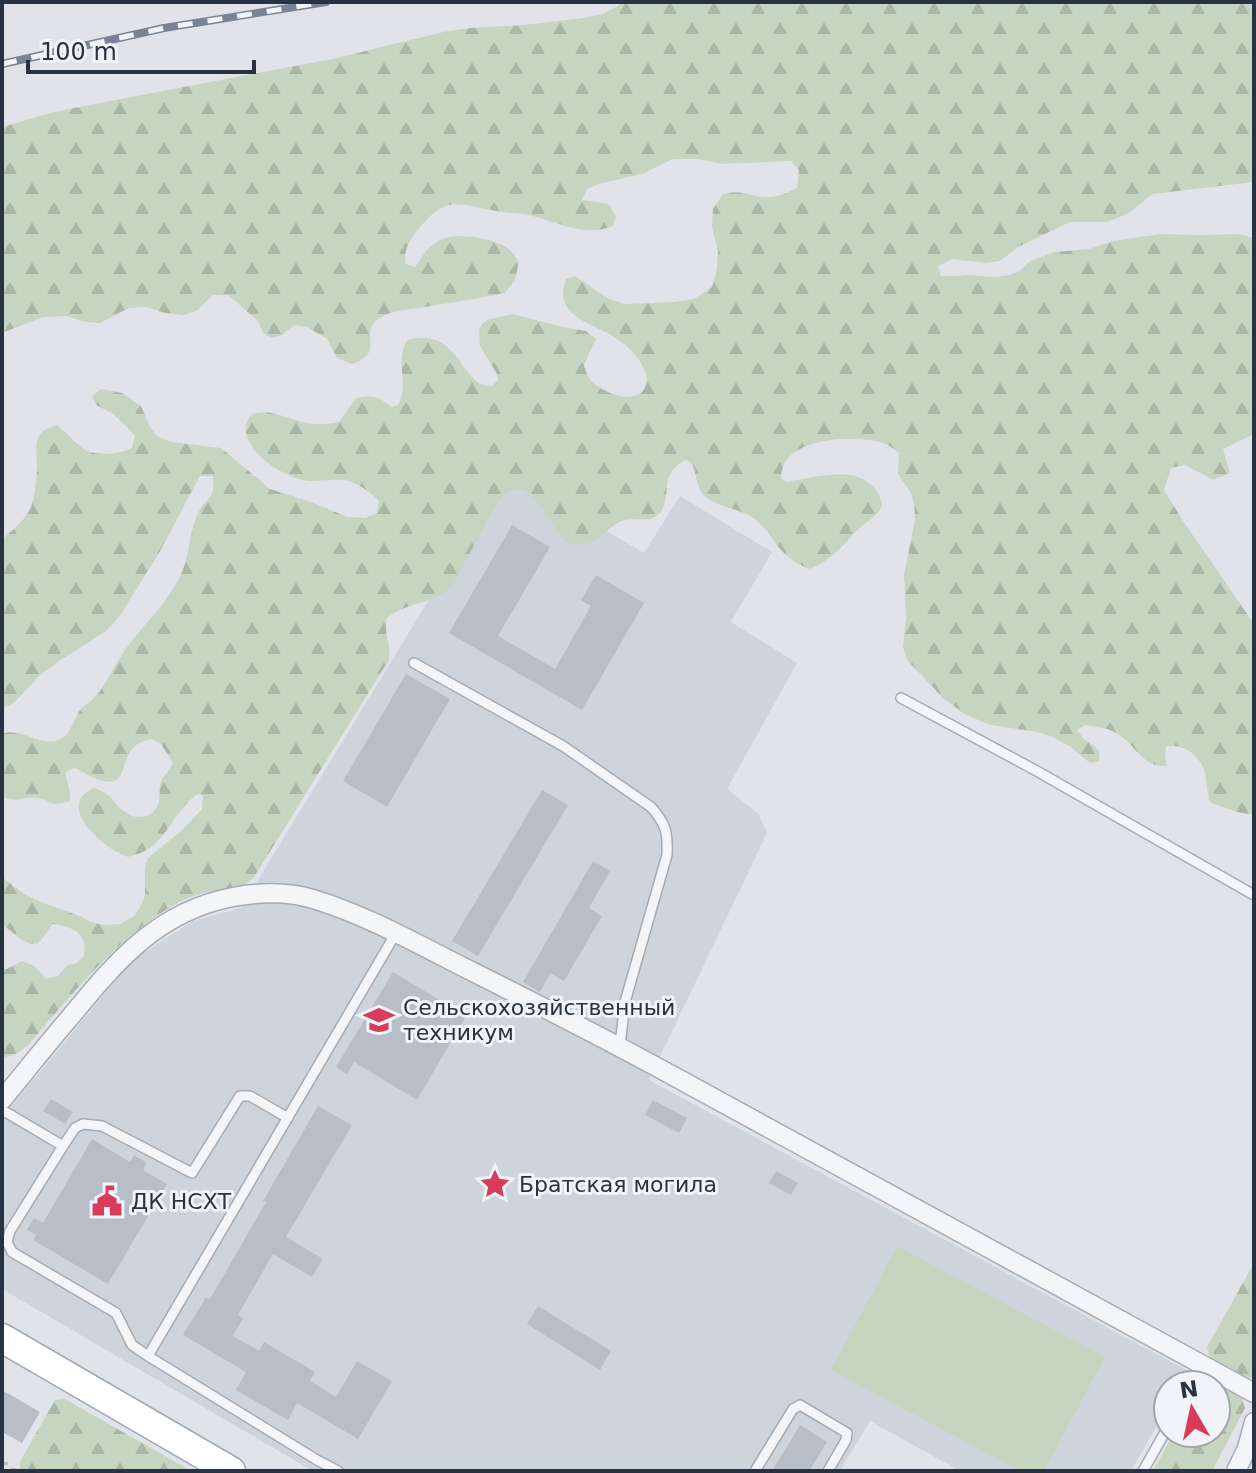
<svg xmlns="http://www.w3.org/2000/svg" width="1256" height="1473" viewBox="0 0 1256 1473" font-family="'DejaVu Sans',sans-serif">
	<style>
		.built { fill: #ced4dc }
		.forest { fill: url(#forest-firs) }
		.pitch { fill: #c6d5c0 }
		.building { fill: #b7bec8 }
		.lines { fill: none; stroke-linecap: round; stroke-linejoin: round }
		.lane-casing { stroke: #a5abb5; stroke-width: 12 }
		.street-casing { stroke: #a5abb5; stroke-width: 21 }
		.primary-casing { stroke: #9ea9b7; stroke-width: 31 }
		.path { stroke: #babfc5; stroke-width: 3; stroke-dasharray: 6 6; stroke-linecap: butt }
		.lane { stroke: #f3f5f8; stroke-width: 9 }
		.street { stroke: #f3f5f8; stroke-width: 18 }
		.primary { stroke: #fff; stroke-width: 28 }
		.rail-casing { stroke: #788495; stroke-width: 8 }
		.rail { stroke: #f0f3f7; stroke-width: 5; stroke-dasharray: 15; stroke-linecap: butt }
		.labels { text-anchor: middle; stroke-width: 6; stroke-linejoin: round; paint-order: stroke }
		.poi-label { font-size: 22px; fill: #273343; stroke: #f0f3f7; text-anchor: start }
	</style>
	<defs>
		<pattern id="forest-firs" width="22" height="20" patternUnits="userSpaceOnUse" patternTransform="scale(2)"><rect width="22" height="20" fill="#c6d5c0"/><path d="M5 1l3.5 6h-7zM16 11l3.5 6h-7z" fill="#aab7a6"/></pattern>
	</defs>
	<rect width="100%" height="100%" fill="#e0e4ea"/>
	<!-- built -->
	<path class="built" d="M 506,473 L 644,553 L 680,496 L 772,552 L 731,622 L 797,663 L 727,789 L 759,814 L 767,833 L 649,1080 L 1188,1371 L 1180,1385 L 1168,1385 L 1168,1406 L 1131,1471 L 960,1471 L 870,1421 L 840,1471 L 313,1471 L 2,1289 L 2,1118 L 131,961 L 193,921 L 241,908 Z"/>
	<!-- forest -->
	<path class="forest" d="M 625,2 L 1254,2 L 1254,182 L 1153,194 L 1127,214 L 1107,222 L 1070,222 L 1018,247 L 1000,261 L 986,263 L 952,259 L 938,266 L 941,276 L 956,276 L 968,275 L 996,277 L 1009,275 L 1018,272 L 1030,261 L 1054,252 L 1089,249 L 1114,241 L 1160,234 L 1199,235 L 1238,234 L 1254,238 L 1254,434 L 1223,449 L 1230,473 L 1213,480 L 1185,465 L 1171,468 L 1164,490 L 1183,521 L 1254,624 L 1254,815 L 1237,812 L 1211,803 C 1205,792 1208,781 1204,770 C 1198,753 1183,744 1166,746 L 1165,756 L 1167,766 C 1144,768 1138,749 1121,736 C 1111,728 1097,727 1085,725 L 1077,730 L 1084,739 L 1099,750 L 1099,761 L 1090,763 L 1071,747 L 1053,737 L 1037,732 L 991,725 L 966,715 L 944,699 L 907,660 L 903,647 L 906,618 L 904,575 L 915,519 L 914,504 L 911,493 L 898,474 L 899,453 C 894,449 889,445 883,443 C 855,434 781,436 781,478 L 786,482 C 815,478 859,462 878,493 C 879,496 882,501 882,505 C 880,515 863,524 856,531 C 844,546 827,564 808,569 C 799,564 789,559 782,551 C 771,540 766,526 753,518 C 738,507 714,508 702,493 C 696,485 696,472 692,463 L 686,460 C 656,476 674,495 660,513 C 650,524 637,517 625,520 C 608,524 602,545 576,545 C 549,546 534,453 496,504 L 453,585 C 435,604 407,602 387,618 C 383,633 392,646 389,660 L 254,877 C 241,892 215,888 197,895 C 187,898 177,903 169,908 C 113,942 71,996 28,1045 L 18,1053 L 2,1058 L 2,968 L 7,969 L 22,961 L 34,966 L 46,979 L 58,976 L 68,965 L 75,964 L 84,956 C 87,933 74,927 53,924 C 48,929 46,935 41,940 C 29,953 12,929 2,925 L 2,877 L 24,894 L 41,902 L 80,916 L 91,922 L 104,925 L 120,924 L 134,916 L 141,906 L 145,895 L 145,867 L 148,858 L 182,830 L 202,809 L 203,795 L 198,794 C 176,808 168,838 146,850 C 141,854 134,855 128,857 C 122,854 115,852 110,848 C 92,835 59,803 94,788 C 114,795 110,801 125,812 C 135,820 152,819 158,805 C 161,797 158,787 162,779 C 166,773 170,769 173,763 L 161,744 L 151,739 C 142,741 135,744 130,752 C 121,765 126,786 103,781 C 92,779 84,771 74,768 L 65,772 L 70,793 L 70,801 C 49,808 54,800 36,798 C 21,796 17,804 2,796 L 2,734 C 22,725 46,754 66,735 C 72,729 75,716 81,709 C 85,704 91,702 95,697 C 106,685 112,669 121,656 C 140,626 168,605 182,572 C 190,553 189,531 198,513 C 207,496 216,500 213,476 L 200,476 L 159,553 L 119,617 L 106,631 L 59,661 L 38,677 L 14,703 L 2,709 L 2,540 C 12,530 25,521 31,507 C 35,497 36,480 37,469 C 37,447 30,432 57,425 C 64,431 82,449 87,451 C 101,456 119,454 132,448 L 135,435 L 113,414 L 96,405 L 92,396 L 101,389 L 122,393 L 141,406 L 150,427 L 157,436 L 172,442 L 221,448 L 270,489 L 308,501 L 348,517 L 365,518 L 377,513 L 379,501 C 370,492 361,485 348,481 C 332,477 315,484 299,479 C 279,474 242,449 246,425 C 247,421 250,417 252,414 C 270,408 289,420 308,423 C 318,425 329,424 339,422 L 356,398 C 372,395 379,396 391,407 L 398,405 C 410,384 394,363 407,340 C 461,325 460,388 492,386 L 498,380 L 497,374 L 480,346 L 479,330 L 482,324 L 489,319 L 513,314 L 558,326 L 586,331 L 596,339 L 589,353 L 584,366 C 586,370 586,374 589,378 C 598,391 633,406 644,389 C 649,381 646,373 642,365 C 635,352 624,343 611,335 C 587,322 553,314 566,279 L 575,276 L 609,299 L 625,304 L 675,302 L 694,299 L 712,287 L 717,269 L 718,251 L 712,227 L 713,209 L 723,194 C 744,190 746,195 764,197 C 777,198 786,193 797,188 L 799,170 L 791,161 L 724,164 L 697,159 L 673,159 L 642,174 L 602,183 L 587,189 L 582,200 L 609,204 L 616,216 L 613,226 C 584,238 558,222 529,215 C 517,213 504,213 492,210 C 457,204 447,196 421,226 C 410,238 403,249 406,264 L 415,267 C 422,256 430,244 442,239 C 458,232 492,238 506,247 C 511,250 515,257 519,262 L 515,280 L 505,293 C 476,299 447,303 419,308 C 406,310 387,311 377,320 C 359,336 386,352 352,364 L 337,358 L 327,339 L 307,327 L 294,325 L 282,335 L 272,338 L 263,333 L 258,321 L 228,295 L 212,295 L 198,310 L 184,315 L 165,313 L 146,307 L 129,308 L 100,323 L 85,322 L 66,316 L 43,317 L 2,333 L 2,127 L 54,112 L 126,98 L 337,58 L 443,32 L 470,28 L 524,25 L 583,18 L 603,14 Z
		M 1254,1263 L 1254,1377 L 1247,1379 L 1217,1364 L 1209,1356 L 1207,1347 Z
		M 1213,1382 L 1242,1396 L 1245,1408 L 1212,1471 L 1153,1471 L 1174,1433 L 1216,1433 L 1216,1385 L 1203,1385 Z
		M 65,1399 L 191,1471 L 19,1471 L 21,1460 L 55,1400 Z"/>
	<!-- pitch -->
	<path class="pitch" d="M 897,1246 L 1105,1357 L 1044,1471 L 1020,1471 L 831,1370 Z"/>
	<!-- building -->
	<path class="building" d="M 512,525 L 550,547 L 498,636 L 555,669 L 591,606 L 581,600 L 596,575 L 644,603 L 582,710 L 449,633 Z
		M 406,674 L 450,699 L 387,807 L 343,781 Z
		M 542,790 L 568,805 L 478,956 L 452,941 Z
		M 593,861 L 610,871 L 589,908 L 602,916 L 564,981 L 550,973 L 540,992 L 523,982 Z
		M 393,972 L 466,1016 L 417,1100 L 354,1062 L 347,1074 L 336,1067 Z
		M 51,1099 L 73,1112 L 65,1124 L 43,1111 Z
		M 653,1100 L 687,1118 L 679,1133 L 645,1115 Z
		M 318,1106 L 352,1125 L 286,1237 L 323,1259 L 312,1277 L 273,1254 L 238,1315 L 243,1318 L 233,1336 L 259,1351 L 264,1342 L 315,1372 L 310,1381 L 336,1397 L 357,1361 L 392,1381 L 358,1439 L 297,1403 L 288,1420 L 236,1390 L 246,1372 L 183,1335 L 206,1297 L 210,1299 L 266,1202 L 263,1201 Z
		M 92,1139 L 130,1162 L 134,1155 L 147,1163 L 143,1170 L 167,1184 L 108,1284 L 33,1240 L 36,1235 L 27,1230 L 34,1218 L 43,1223 Z
		M 776,1171 L 798,1183 L 791,1195 L 769,1183 Z
		M 538,1306 L 611,1351 L 600,1370 L 527,1324 Z
		M 2,1390 L 40,1412 L 22,1443 L 2,1432 Z
		M 800,1425 L 827,1442 L 809,1471 L 772,1471 Z"/>
	<g class="lines">
		<!-- lane casing -->
		<g class="lane-casing">
			<path id="lane" d="M 414,663 L 563,746 L 651,807 C 666,824 668,832 667,855 L 625,1002 L 620,1046
				M 901,698 L 1035,770 L 1254,895
				M 2,1110 L 63,1146
				M 288,1118 L 250,1096 L 240,1096 L 192,1173 L 102,1126 L 83,1124 L 75,1128 L 63,1146 L 10,1231 L 7,1242 L 12,1252 L 116,1313 L 132,1345 L 148,1356 L 317,1460 L 338,1471
				M 148,1356 L 396,933
				M 1192,1385 L 1203,1365
				M 755,1471 L 793,1409 L 800,1405 L 847,1433 L 846,1440 L 828,1471
				M 1143,1471 L 1168,1427"/>
		</g>
		<!-- street casing -->
		<g class="street-casing">
			<path id="street" d="M 2,1100 C 25,1072 48,1043 72,1015 C 117,960 159,911 233,897 C 260,892 287,891 313,899 C 369,916 421,946 473,972 C 545,1008 617,1045 688,1084 C 876,1187 1065,1290 1254,1393
				M 1236,1471 L 1247,1448 L 1254,1422"/>
		</g>
		<!-- primary casing -->
		<g class="primary-casing">
			<path id="primary" d="M 2,1338 L 231,1471"/>
		</g>
		<!-- path -->
		<path class="path" d="M 2,1463 L 9,1464 L 11,1471
			M 11,1469 L 24,1471"/>
		<!-- lane -->
		<use href="#lane" class="lane"/>
		<!-- street -->
		<use href="#street" class="street"/>
		<!-- primary -->
		<use href="#primary" class="primary"/>
		<!-- rail casing -->
		<g class="rail-casing">
			<path id="rail" d="M 2,64 L 164,28 L 326,2"/>
		</g>
		<!-- rail -->
		<use href="#rail" class="rail"/>
	</g>
	<!-- icons -->
	<defs>
		<g id="university-bare" transform="scale(2.4)"><path d="M0-5L7-2L0 1L-7-2ZM-4 1L0 2.5L4 1V4Q0 6-4 4Z" fill="#d93b5b" stroke="#f0f3f7" stroke-width="2.5" paint-order="stroke"/></g>
		<g id="sight-bare" transform="scale(2.4)"><path d="M0-6L1.8-2.2L6-1.7L2.9 1.2L3.7 5.4L0 3.3L-3.7 5.4L-2.9 1.2L-6-1.7L-1.8-2.2Z" fill="#d93b5b" stroke="#f0f3f7" stroke-width="2.5" paint-order="stroke"/></g>
		<g id="civic-bare" transform="scale(2.4)"><path d="M-.6-6.5H3V-4.5H.6V-3L4-1V1h2V6H-6V1h2V-1L-.6-3ZM-1.2 2.5V6h2.4V2.5Z" fill="#d93b5b" stroke="#f0f3f7" stroke-width="2.5" paint-order="stroke"/></g>
	</defs>
	<g fill-rule="evenodd">
		<use href="#university-bare" x="379" y="1020"/>
		<use href="#sight-bare" x="495" y="1184"/>
		<use href="#civic-bare" x="107" y="1201"/>
	</g>
	<g class="labels">
		<!-- poi labels -->
		<g class="poi-label">
			<text x="403" y="1015">Сельскохозяйственный<tspan x="403" dy="25">техникум</tspan></text>
			<text x="519" y="1192">Братская могила</text>
			<text x="131" y="1209">ДК НСХТ</text>
		</g>
	</g>
	<!-- border -->
	<rect width="1256" height="1473" fill="none" stroke="#273343" stroke-width="8"/>
	<!-- north arrow -->
	<g transform="translate(1192 1409) rotate(351)"><circle r="38" fill="#f0f3f7" stroke="#a0a6af" stroke-width="2"/>
	<path d="M0-6L14 30L0 20L-14 30Z" fill="#d93b5b"/>
	<text y="-12" font-size="22" font-weight="bold" text-anchor="middle" fill="#273343">N</text>
	</g>
	<!-- scale -->
	<path d="M28 60v12h226v-12" fill="none" stroke="#273343" stroke-width="4"/>
	<text x="40" y="60" font-size="24" fill="#273343" stroke="#f0f3f7" stroke-width="6" paint-order="stroke">100 m</text>
</svg>
